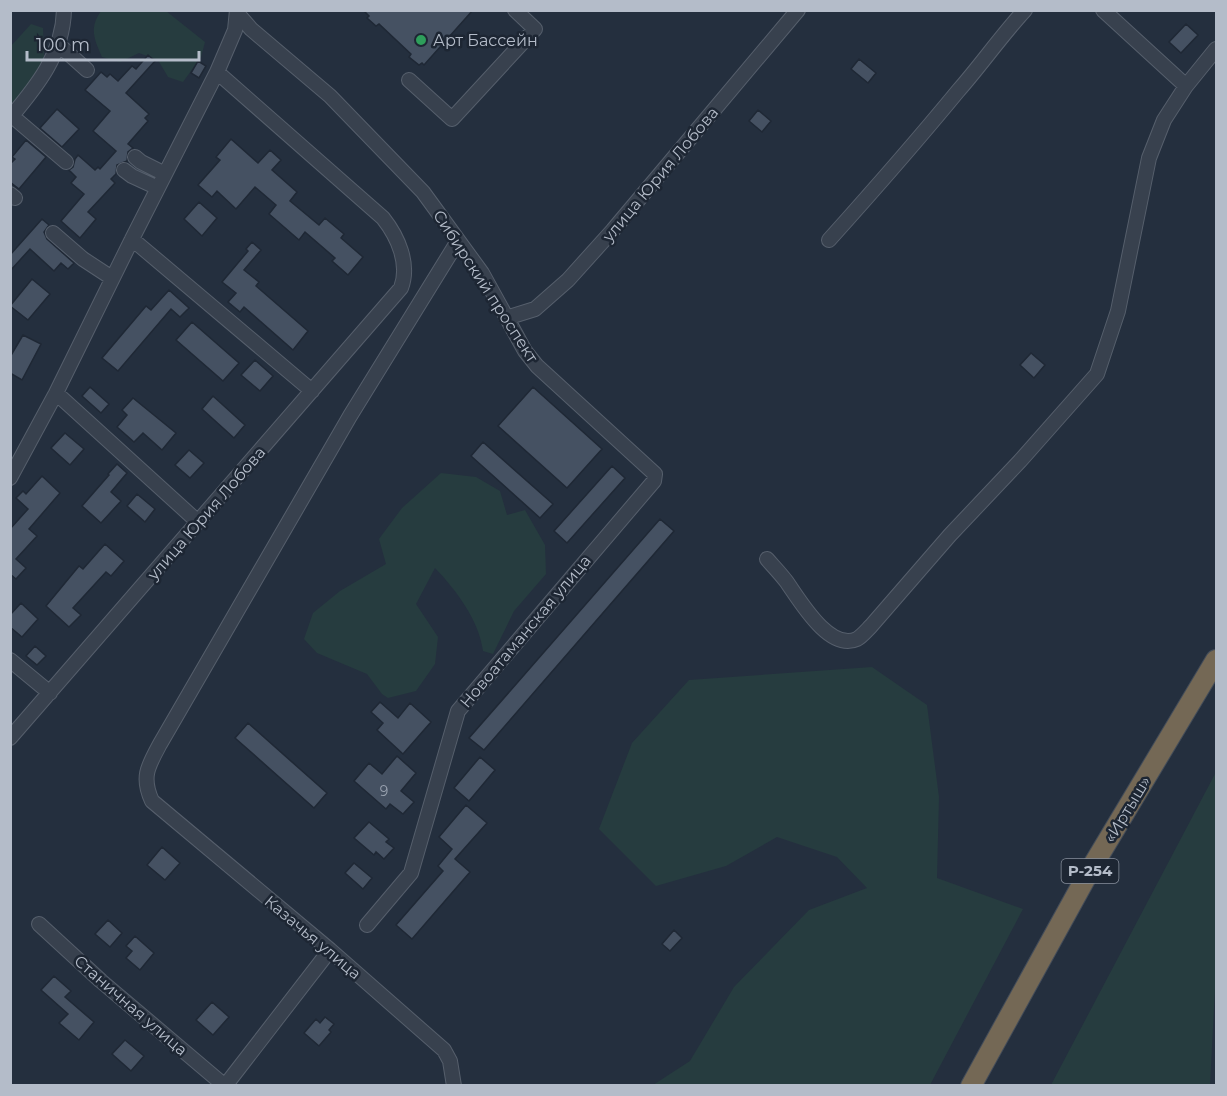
<svg xmlns="http://www.w3.org/2000/svg" width="1227" height="1096" viewBox="0 0 1227 1096" font-family="Montserrat,sans-serif">
	<style>
		.green { fill: #263c3f }
		.building { fill: #455162; stroke: #1f2835; stroke-width: 1.5 }
		.lines { fill: none; stroke-linecap: round; stroke-linejoin: round }
		.minor-casing { stroke: #565f6c; stroke-width: 16 }
		.highway-casing { stroke: #434c59; stroke-width: 22 }
		.minor { stroke: #38414e; stroke-width: 14 }
		.highway { stroke: #746855; stroke-width: 20 }
		.leisure-dot { fill: #2e9e5b; stroke: #1d2633; stroke-width: 2 }
		.labels { text-anchor: middle; stroke-width: 5; stroke-linejoin: round; paint-order: stroke }
		.number-label { font-size: 14px; fill: #98a1af }
		.shield { fill: #1d2633; stroke: #878f9c; stroke-width: 1.5 }
		.shield-label { font-size: 15px; font-weight: bold; fill: #b4bcc9 }
		.poi-label { font-size: 16px; fill: #b4bcc9; stroke: #1d2633; text-anchor: start }
		.street-label { font-size: 16px; fill: #b4bcc9; stroke: #1d2633 }
	</style>
	<rect width="100%" height="100%" fill="#242f3e"/>
	<!-- green -->
	<path class="green" d="M 101,11 L 166,11 L 205,42 L 201,57 L 183,82 L 168,77 L 158,60 L 139,53 L 120,62 L 102,57 C 94,39 89,28 101,11 Z
		M 31,24 L 43,28 L 44,58 L 29,85 L 11,108 L 11,46 Z
		M 441,473 L 476,477 L 500,491 L 507,515 L 525,510 L 545,545 L 546,574 L 514,611 L 493,654 L 483,651 C 479,620 456,590 435,568 L 416,604 L 438,637 L 435,664 L 416,691 L 388,698 L 382,694 L 367,674 L 317,653 L 304,639 L 313,613 L 340,591 L 386,564 L 379,539 L 402,508 Z
		M 872,667 L 927,705 L 939,797 L 937,878 L 1023,909 L 930,1085 L 653,1085 L 690,1061 L 734,987 L 809,910 L 867,888 L 837,857 L 777,837 L 726,866 L 656,886 L 599,829 L 632,743 L 689,680 Z
		M 1216,772 L 1216,970 L 1210,1085 L 1051,1085 Z"/>
	<!-- building -->
	<path class="building" d="M 363,10 L 473,10 L 424,65 L 422,63 L 419,65 L 409,57 L 411,54 L 379,24 L 376,26 L 367,18 L 369,16 Z
		M 1186,24 L 1198,35 L 1181,53 L 1169,42 Z
		M 148,55 L 155,61 L 126,93 L 149,114 L 145,118 L 148,121 L 128,144 L 133,148 L 128,152 L 127,161 L 117,165 L 116,174 L 111,179 L 115,183 L 88,212 L 96,219 L 80,238 L 61,221 L 84,194 L 71,183 L 76,177 L 69,170 L 73,167 L 75,159 L 78,155 L 95,170 L 98,167 L 100,169 L 116,151 L 93,131 L 110,111 L 85,90 L 101,72 L 107,77 L 110,74 L 118,81 L 132,66 L 136,69 Z
		M 859,59 L 876,73 L 868,83 L 851,69 Z
		M 198,61 L 206,66 L 199,78 L 191,73 Z
		M 57,109 L 79,129 L 62,147 L 40,128 Z
		M 758,110 L 771,121 L 762,132 L 749,121 Z
		M 231,139 L 258,163 L 270,150 L 281,160 L 272,170 L 297,192 L 290,201 L 319,225 L 325,218 L 344,234 L 341,238 L 363,257 L 348,275 L 332,261 L 335,258 L 305,232 L 299,240 L 269,214 L 276,205 L 255,187 L 236,209 L 217,191 L 212,197 L 198,185 L 220,160 L 216,157 Z
		M 26,140 L 46,157 L 19,189 L 10,182 L 10,164 L 15,159 L 12,157 Z
		M 199,202 L 217,218 L 202,236 L 184,219 Z
		M 42,219 L 49,225 L 44,232 L 47,239 L 74,263 L 68,269 L 61,263 L 54,271 L 30,249 L 10,271 L 10,255 Z
		M 252,242 L 261,250 L 244,270 L 259,282 L 256,286 L 308,331 L 293,350 L 244,307 L 240,312 L 228,302 L 236,293 L 222,282 L 248,251 L 246,249 Z
		M 32,279 L 50,294 L 28,320 L 10,306 Z
		M 169,290 L 189,308 L 180,317 L 171,309 L 118,371 L 102,358 L 146,306 L 151,310 Z
		M 192,322 L 239,363 L 223,381 L 176,340 Z
		M 23,335 L 41,344 L 22,380 L 10,373 L 10,357 Z
		M 1031,353 L 1045,365 L 1034,378 L 1020,365 Z
		M 255,360 L 273,376 L 260,391 L 241,375 Z
		M 90,387 L 109,404 L 101,413 L 82,396 Z
		M 533,387 L 602,449 L 567,488 L 498,426 Z
		M 213,396 L 245,425 L 234,438 L 202,409 Z
		M 133,398 L 176,433 L 162,450 L 143,433 L 134,442 L 117,427 L 127,415 L 122,410 Z
		M 65,433 L 84,449 L 70,465 L 51,448 Z
		M 483,442 L 553,504 L 540,518 L 471,456 Z
		M 189,450 L 204,463 L 190,478 L 175,465 Z
		M 117,464 L 127,473 L 111,492 L 121,501 L 101,523 L 82,506 L 109,475 L 108,474 Z
		M 612,466 L 625,478 L 567,543 L 554,531 Z
		M 42,476 L 60,493 L 29,529 L 37,536 L 16,559 L 26,568 L 16,579 L 10,574 L 10,529 L 28,509 L 16,498 L 23,491 L 26,494 Z
		M 137,494 L 155,509 L 145,522 L 127,506 Z
		M 660,519 L 674,531 L 484,750 L 469,738 Z
		M 105,544 L 124,561 L 111,576 L 106,572 L 73,608 L 81,615 L 69,627 L 46,606 L 79,566 L 83,569 Z
		M 21,603 L 38,619 L 22,637 L 10,627 L 10,615 Z
		M 35,646 L 46,656 L 37,665 L 26,656 Z
		M 380,702 L 398,718 L 410,703 L 431,722 L 403,754 L 377,730 L 383,723 L 371,712 Z
		M 248,723 L 327,793 L 314,808 L 235,738 Z
		M 397,756 L 416,773 L 401,791 L 414,802 L 403,814 L 390,804 L 386,809 L 354,781 L 369,763 L 382,774 Z
		M 480,757 L 495,770 L 469,801 L 454,788 Z
		M 466,805 L 487,823 L 455,859 L 470,872 L 412,939 L 396,925 L 443,871 L 438,866 L 452,849 L 439,837 Z
		M 369,822 L 389,839 L 386,842 L 394,848 L 384,859 L 376,852 L 374,855 L 354,838 Z
		M 162,847 L 180,863 L 165,880 L 147,865 Z
		M 354,863 L 372,878 L 363,889 L 345,873 Z
		M 108,920 L 122,933 L 110,947 L 95,934 Z
		M 674,930 L 682,938 L 670,951 L 662,944 Z
		M 135,936 L 154,953 L 140,970 L 126,958 L 132,951 L 126,946 Z
		M 54,976 L 71,991 L 65,997 L 94,1022 L 79,1040 L 59,1023 L 68,1014 L 41,990 Z
		M 212,1002 L 229,1017 L 213,1035 L 196,1020 Z
		M 325,1017 L 334,1024 L 329,1030 L 331,1032 L 319,1046 L 304,1033 L 316,1019 L 320,1023 Z
		M 125,1040 L 144,1056 L 131,1071 L 112,1054 Z"/>
	<g class="lines">
		<!-- minor casing -->
		<g class="minor-casing">
			<path id="minor" d="M 1103,10 L 1186,86
				M 238,14 L 251,29 L 330,96 L 423,192 L 482,273 L 525,351 L 537,366 L 655,474 L 654,481 L 458,711 L 411,873 L 367,925
				M 59,45 L 87,70
				M 409,80 L 452,119 L 535,29 L 515,10
				M 12,116 L 66,162
				M 10,118 C 37,86 63,54 64,10
				M 135,157 L 141,162 L 165,174
				M 124,170 L 132,176 L 158,188
				M 10,194 L 15,198
				M 53,233 L 83,259 L 112,278
				M 132,239 L 312,391
				M 829,240 C 873,191 916,142 958,91 C 981,65 1001,36 1025,10
				M 506,318 L 535,309 L 568,280 L 613,230 L 798,10
				M 56,393 L 198,522
				M 10,478 L 56,393 L 132,239 L 217,72 L 235,30 L 237,10
				M 767,559 C 773,566 780,573 786,581 C 799,599 829,652 857,639 C 862,636 867,630 871,626 L 950,535 L 1020,461 L 1097,374 L 1118,311 L 1149,158 L 1164,120 L 1186,86 L 1216,49
				M 10,660 L 50,693
				M 10,738 L 401,288 C 410,264 398,237 383,218 L 217,72
				M 39,924 L 101,981 L 225,1086
				M 225,1086 L 330,950
				M 454,1086 L 450,1061 L 444,1050 L 330,950 L 152,801 C 141,777 148,766 160,744 L 350,416 L 458,241"/>
		</g>
		<!-- highway casing -->
		<g class="highway-casing">
			<path id="highway" d="M 971,1086 L 1089,872 L 1216,660"/>
		</g>
		<!-- minor -->
		<use href="#minor" class="minor"/>
		<!-- highway -->
		<use href="#highway" class="highway"/>
	</g>
	<!-- markers -->
	<circle class="leisure-dot" cx="421" cy="40" r="6"/>
	<g class="labels">
		<!-- number labels -->
		<g class="number-label">
			<text x="384" y="796">9</text>
		</g>
		<!-- shield labels -->
		<rect class="shield" x="1061.5" y="859" width="57" height="24" rx="4.5"/>
		<g class="shield-label">
			<text x="1090" y="876">Р-254</text>
		</g>
		<!-- poi labels -->
		<g class="poi-label">
			<text x="433" y="46">Арт Бассейн</text>
		</g>
		<!-- street labels -->
		<g class="street-label">
			<text transform="translate(660 174) rotate(-50)" y="6">улица Юрия Лобова</text>
			<text transform="translate(486 286) rotate(57)" y="6">Сибирский проспект</text>
			<text transform="translate(206 513) rotate(-49)" y="6">улица Юрия Лобова</text>
			<text transform="translate(525 631) rotate(-50)" y="6">Новоатаманская улица</text>
			<text transform="translate(1127 809) rotate(-59)" y="6">«Иртыш»</text>
			<text transform="translate(313 937) rotate(40)" y="6">Казачья улица</text>
			<text transform="translate(131 1005) rotate(41)" y="6">Станичная улица</text>
		</g>
	</g>
	<!-- border -->
	<rect width="1227" height="1096" fill="none" stroke="#b4bcc9" stroke-width="24"/>
	<!-- scale -->
	<path d="M27 51v9h172v-9" fill="none" stroke="#b4bcc9" stroke-width="3"/>
	<text x="36" y="51" font-size="18" fill="#b4bcc9" stroke="#1d2633" stroke-width="4.5" paint-order="stroke">100 m</text>
</svg>
